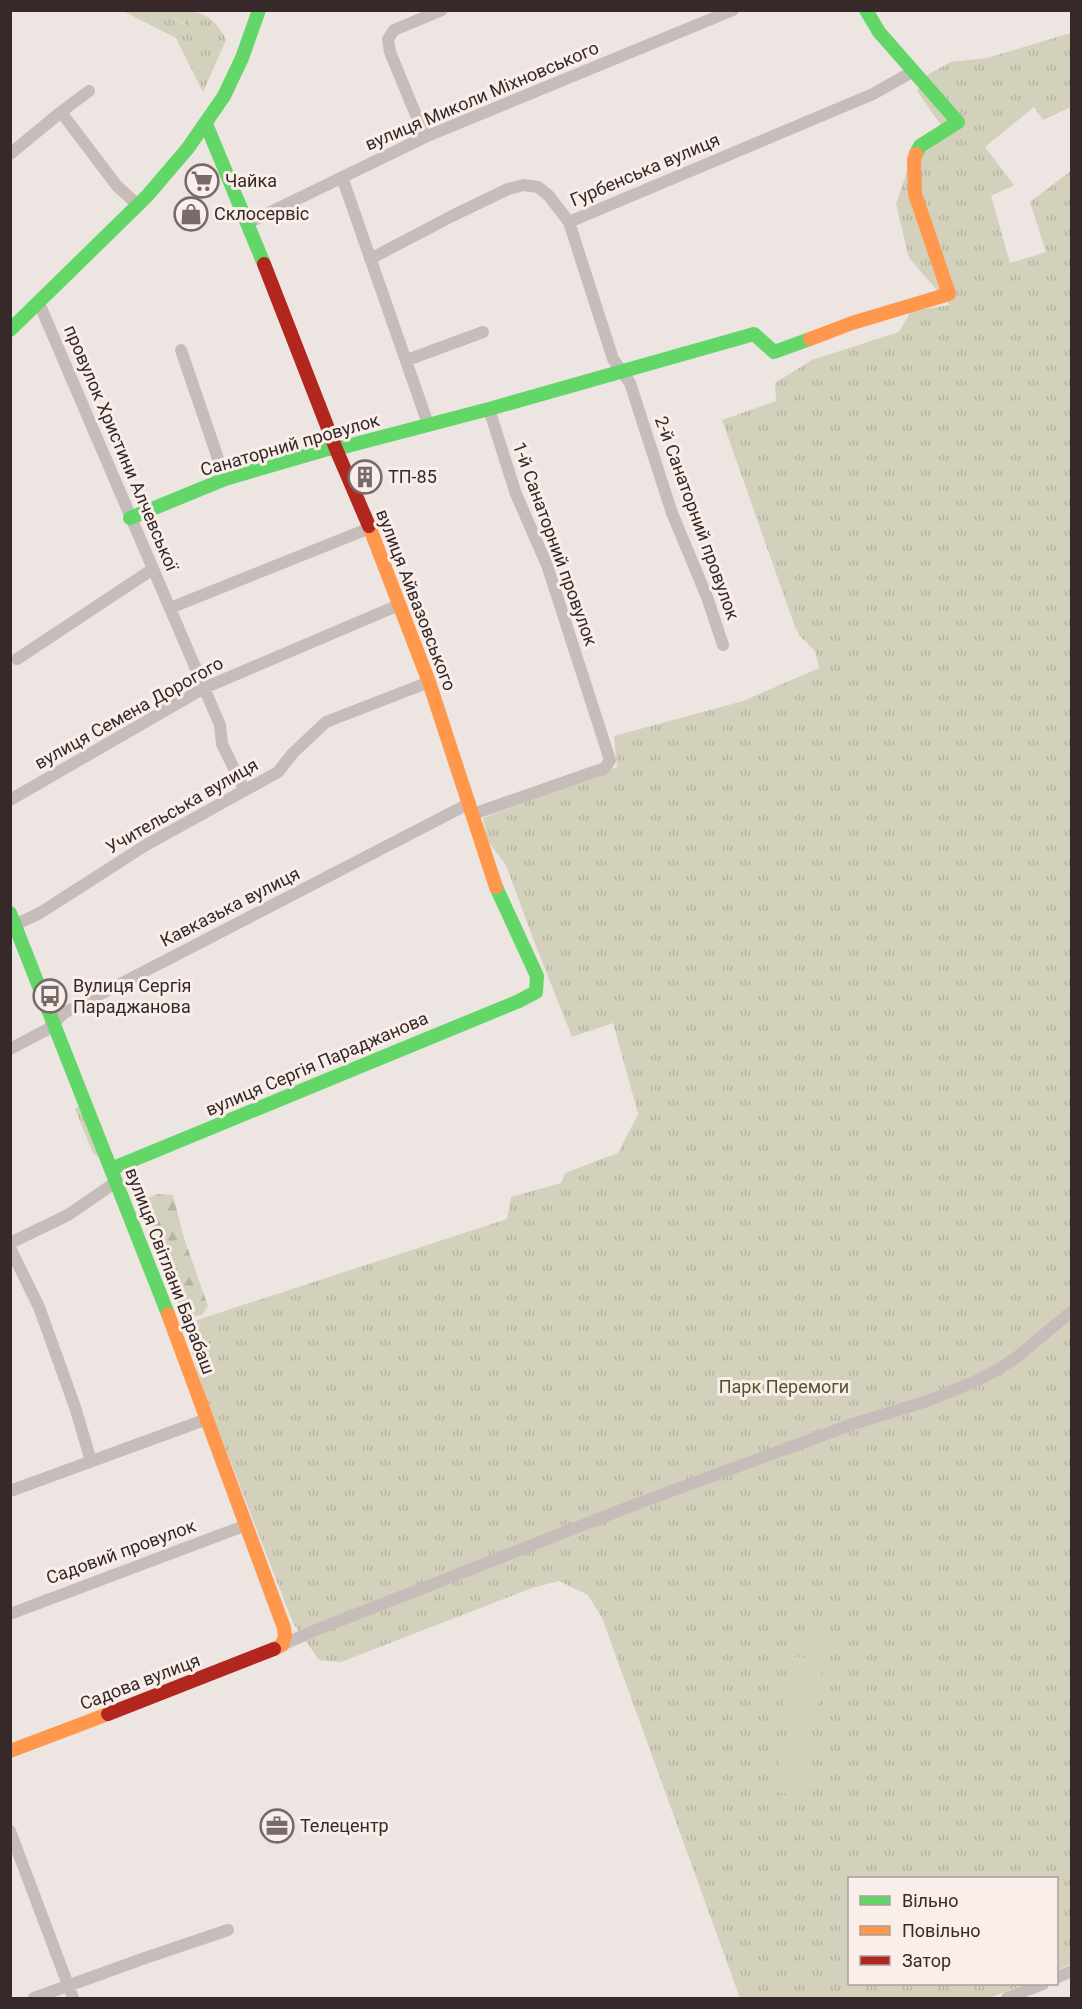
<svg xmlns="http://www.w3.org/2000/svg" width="1082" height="2009" viewBox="0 0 1082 2009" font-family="Roboto,sans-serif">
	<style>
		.grass { fill: url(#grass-tufts) }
		.forest { fill: url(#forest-firs) }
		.pitch { fill: #d3d1bc }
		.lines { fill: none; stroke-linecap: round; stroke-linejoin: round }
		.street { stroke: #c6bdbb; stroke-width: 12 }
		.fast { stroke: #63d668; stroke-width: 14 }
		.slow { stroke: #ff974d; stroke-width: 14 }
		.jam { stroke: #b3261e; stroke-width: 14 }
		.labels { text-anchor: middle; stroke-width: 6; stroke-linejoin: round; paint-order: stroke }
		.street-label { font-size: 18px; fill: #372929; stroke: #f9eee9 }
		.poi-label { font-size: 18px; fill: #372929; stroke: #f9eee9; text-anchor: start }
		.park-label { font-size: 18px; fill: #51552d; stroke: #f9eee9 }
	</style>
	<defs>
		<pattern id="grass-tufts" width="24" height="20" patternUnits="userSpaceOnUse" patternTransform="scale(1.5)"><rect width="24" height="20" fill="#d3d1bc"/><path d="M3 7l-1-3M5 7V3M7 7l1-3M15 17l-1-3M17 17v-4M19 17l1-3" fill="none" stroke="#b6b3a2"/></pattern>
		<pattern id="forest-firs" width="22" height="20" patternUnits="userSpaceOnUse" patternTransform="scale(1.5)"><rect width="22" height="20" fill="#d3d1bc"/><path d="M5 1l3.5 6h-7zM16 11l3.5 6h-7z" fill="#b6b3a2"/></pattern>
	</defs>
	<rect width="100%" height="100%" fill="#ede5e2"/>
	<!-- grass -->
	<path class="grass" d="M 123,11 L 161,11 L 188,26 L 185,11 C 205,11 218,22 226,40 L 203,92 L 176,38 Z
		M 1071,33 L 1071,107 L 1043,120 L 1034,107 L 985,147 L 1014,185 L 991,196 L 1010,263 L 1046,252 L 1030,202 L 1072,170 L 1071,1964 L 1057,1970 L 1056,1878 L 850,1878 L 850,1984 L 1025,1984 L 989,1998 L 740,1998 L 602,1618 L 588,1595 L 559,1581 L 532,1588 L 341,1662 L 319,1660 L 293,1623 L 204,1393 L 190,1345 L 188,1323 L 507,1219 L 511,1197 L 561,1183 L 565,1173 L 618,1153 L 638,1114 L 613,1023 L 572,1037 L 532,936 L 506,865 L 487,840 L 483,818 L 617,767 L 614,736 L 743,701 L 819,668 L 815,651 L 800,636 L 795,627 L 722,420 L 776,401 L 775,383 L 812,360 L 899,332 L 911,311 L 950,305 L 909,258 L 896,204 L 909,165 L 947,134 L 917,91 L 927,75 L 951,62 L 987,58 Z
		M 80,1106 L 99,1155 L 97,1156 L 93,1153 L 75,1109 Z"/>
	<!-- forest -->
	<path class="forest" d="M 161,11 L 185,11 L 189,26 Z
		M 158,1194 L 173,1195 L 184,1238 L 208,1306 L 203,1314 L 184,1320 L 142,1200 Z"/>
	<!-- pitch -->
	<path class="pitch" d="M 794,1630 L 826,1634 L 823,1658 L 791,1654 Z
		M 790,1656 L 823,1660 L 815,1726 L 782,1722 Z
		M 782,1739 L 810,1742 L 803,1796 L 775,1792 Z"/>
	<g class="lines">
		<!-- street -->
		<path class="street" d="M 61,112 L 89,91
			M 425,137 L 390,52 L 388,39 L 394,30 L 442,10
			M 10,154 L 61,112 L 117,186 L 138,205
			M 342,177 L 428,424
			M 569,222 L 613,359 L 630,383 L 672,513 L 707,597 L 723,645
			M 248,223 L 425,137 L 733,10
			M 370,259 L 452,216 L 508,189 L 524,185 L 538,187 L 549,196 L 569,222 L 873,94 L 912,72
			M 39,303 L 220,725 L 222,744 L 244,789
			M 181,350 L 225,479
			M 407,360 L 483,332
			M 170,608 L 370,528
			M 17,659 L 153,569
			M 10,800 L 204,688 L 399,605
			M 473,814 L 605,768 L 610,760 L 547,565 L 516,494 L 489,409
			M 10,927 L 40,913 L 146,845 L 278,772 L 293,753 L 326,722 L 429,682
			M 10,1049 L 48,1029 L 64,1013 L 470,803
			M 10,1243 L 68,1215 L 116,1182
			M 10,1248 L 39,1307 L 75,1407 L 91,1461
			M 10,1491 L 207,1419
			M 10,1614 L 244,1526
			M 282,1645 L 311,1632 L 639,1503 L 853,1424 L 927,1401 L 976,1381 L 997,1370 L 1017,1357 L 1072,1311
			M 10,1831 L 73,1998
			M 1056,1978 L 1072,1971
			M 34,1998 L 145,1958 L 228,1930
			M 1007,1998 L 1043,1984"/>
		<!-- fast -->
		<path class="fast" d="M 866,10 L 879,32 L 958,122 L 920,146 L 916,154
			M 206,124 L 264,264
			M 10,330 L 147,196 L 188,148 L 224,96 L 242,58 L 259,10
			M 130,518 L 225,479 L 328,449 L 336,449 L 489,409 L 754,334 L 774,352 L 810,339
			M 10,913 L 168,1314
			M 111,1169 L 519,1001 L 536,992 L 537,976 L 496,887"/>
		<!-- slow -->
		<path class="slow" d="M 810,339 L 852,323 L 949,294 L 915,194 L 914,159 L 916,154
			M 369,526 L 429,682 L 496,887
			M 168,1314 L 284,1628 L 285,1636 L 282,1645 L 274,1649
			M 10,1751 L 108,1714"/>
		<!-- jam -->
		<path class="jam" d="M 264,264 L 336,449 L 369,526
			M 108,1714 L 274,1649"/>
	</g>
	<!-- icons -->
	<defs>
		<g id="supermarket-ring" transform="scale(1.725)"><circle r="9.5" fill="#f9eee9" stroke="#776b6a" stroke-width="1.5"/><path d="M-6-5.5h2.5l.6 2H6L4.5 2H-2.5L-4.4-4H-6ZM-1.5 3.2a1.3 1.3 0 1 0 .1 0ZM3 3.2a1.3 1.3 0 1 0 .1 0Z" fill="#776b6a"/></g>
		<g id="shop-ring" transform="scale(1.725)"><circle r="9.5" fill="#f9eee9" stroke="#776b6a" stroke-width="1.5"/><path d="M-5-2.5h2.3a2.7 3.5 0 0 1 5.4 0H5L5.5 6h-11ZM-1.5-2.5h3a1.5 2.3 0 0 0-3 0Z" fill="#776b6a"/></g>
		<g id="building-ring" transform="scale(1.725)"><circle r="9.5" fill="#f9eee9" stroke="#776b6a" stroke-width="1.5"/><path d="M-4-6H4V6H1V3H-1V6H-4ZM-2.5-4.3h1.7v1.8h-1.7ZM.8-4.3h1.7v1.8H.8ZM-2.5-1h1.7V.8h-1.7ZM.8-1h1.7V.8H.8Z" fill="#776b6a"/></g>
		<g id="bus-ring" transform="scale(1.725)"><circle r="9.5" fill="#f9eee9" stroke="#776b6a" stroke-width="1.5"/><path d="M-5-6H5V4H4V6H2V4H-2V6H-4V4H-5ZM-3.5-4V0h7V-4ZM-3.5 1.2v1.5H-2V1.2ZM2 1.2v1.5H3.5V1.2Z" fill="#776b6a"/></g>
		<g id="office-ring" transform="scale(1.725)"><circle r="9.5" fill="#f9eee9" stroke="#776b6a" stroke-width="1.5"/><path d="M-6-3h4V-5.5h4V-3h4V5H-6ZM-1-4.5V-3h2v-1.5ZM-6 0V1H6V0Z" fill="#776b6a"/></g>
	</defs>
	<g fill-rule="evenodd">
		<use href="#supermarket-ring" x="202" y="181"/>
		<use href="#shop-ring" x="191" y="214"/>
		<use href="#building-ring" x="365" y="477"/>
		<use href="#bus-ring" x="50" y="996"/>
		<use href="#office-ring" x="277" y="1826"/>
	</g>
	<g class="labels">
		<!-- street labels -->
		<g class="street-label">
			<text transform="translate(482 96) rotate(-23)" y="6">вулиця Миколи Міхновського</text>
			<text transform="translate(645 170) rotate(-23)" y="6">Гурбенська вулиця</text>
			<text transform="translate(290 445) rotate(-16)" y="6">Санаторний провулок</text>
			<text transform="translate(121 448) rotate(67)" y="6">провулок Христини Алчевської</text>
			<text transform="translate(697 518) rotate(70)" y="6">2-й Санаторний провулок</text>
			<text transform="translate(555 544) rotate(70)" y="6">1-й Санаторний провулок</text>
			<text transform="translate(416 600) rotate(69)" y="6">вулиця Айвазовського</text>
			<text transform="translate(129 713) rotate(-29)" y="6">вулиця Семена Дорогого</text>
			<text transform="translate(182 806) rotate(-30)" y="6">Учительська вулиця</text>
			<text transform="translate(230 907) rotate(-27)" y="6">Кавказька вулиця</text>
			<text transform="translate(317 1064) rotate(-23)" y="6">вулиця Сергія Параджанова</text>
			<text transform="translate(170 1271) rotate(69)" y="6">вулиця Світлани Барабаш</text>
			<text transform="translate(121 1552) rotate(-20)" y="6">Садовий провулок</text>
			<text transform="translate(140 1682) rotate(-21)" y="6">Садова вулиця</text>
		</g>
		<!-- poi labels -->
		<g class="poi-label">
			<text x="225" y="187">Чайка</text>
			<text x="214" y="220">Склосервіс</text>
			<text x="388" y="483">ТП-85</text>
			<text x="73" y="992">Вулиця Сергія<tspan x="73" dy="21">Параджанова</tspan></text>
			<text x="300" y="1832">Телецентр</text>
		</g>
		<!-- park labels -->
		<g class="park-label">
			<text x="784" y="1393">Парк Перемоги</text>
		</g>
	</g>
	<!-- border -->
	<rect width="1082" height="2009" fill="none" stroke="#372929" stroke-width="24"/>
	<!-- legend -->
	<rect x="848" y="1877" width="210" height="108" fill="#f9eee9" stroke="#ab9f9c" stroke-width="1.5"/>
	<rect x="860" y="1896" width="30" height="9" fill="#63d668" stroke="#ab9f9c" stroke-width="1.5"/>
	<text x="902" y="1907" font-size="18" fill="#372929">Вільно</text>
	<rect x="860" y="1926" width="30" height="9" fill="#ff974d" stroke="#ab9f9c" stroke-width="1.5"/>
	<text x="902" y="1937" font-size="18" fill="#372929">Повільно</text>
	<rect x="860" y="1956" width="30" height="9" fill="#b3261e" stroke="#ab9f9c" stroke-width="1.5"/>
	<text x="902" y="1967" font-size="18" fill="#372929">Затор</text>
</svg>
